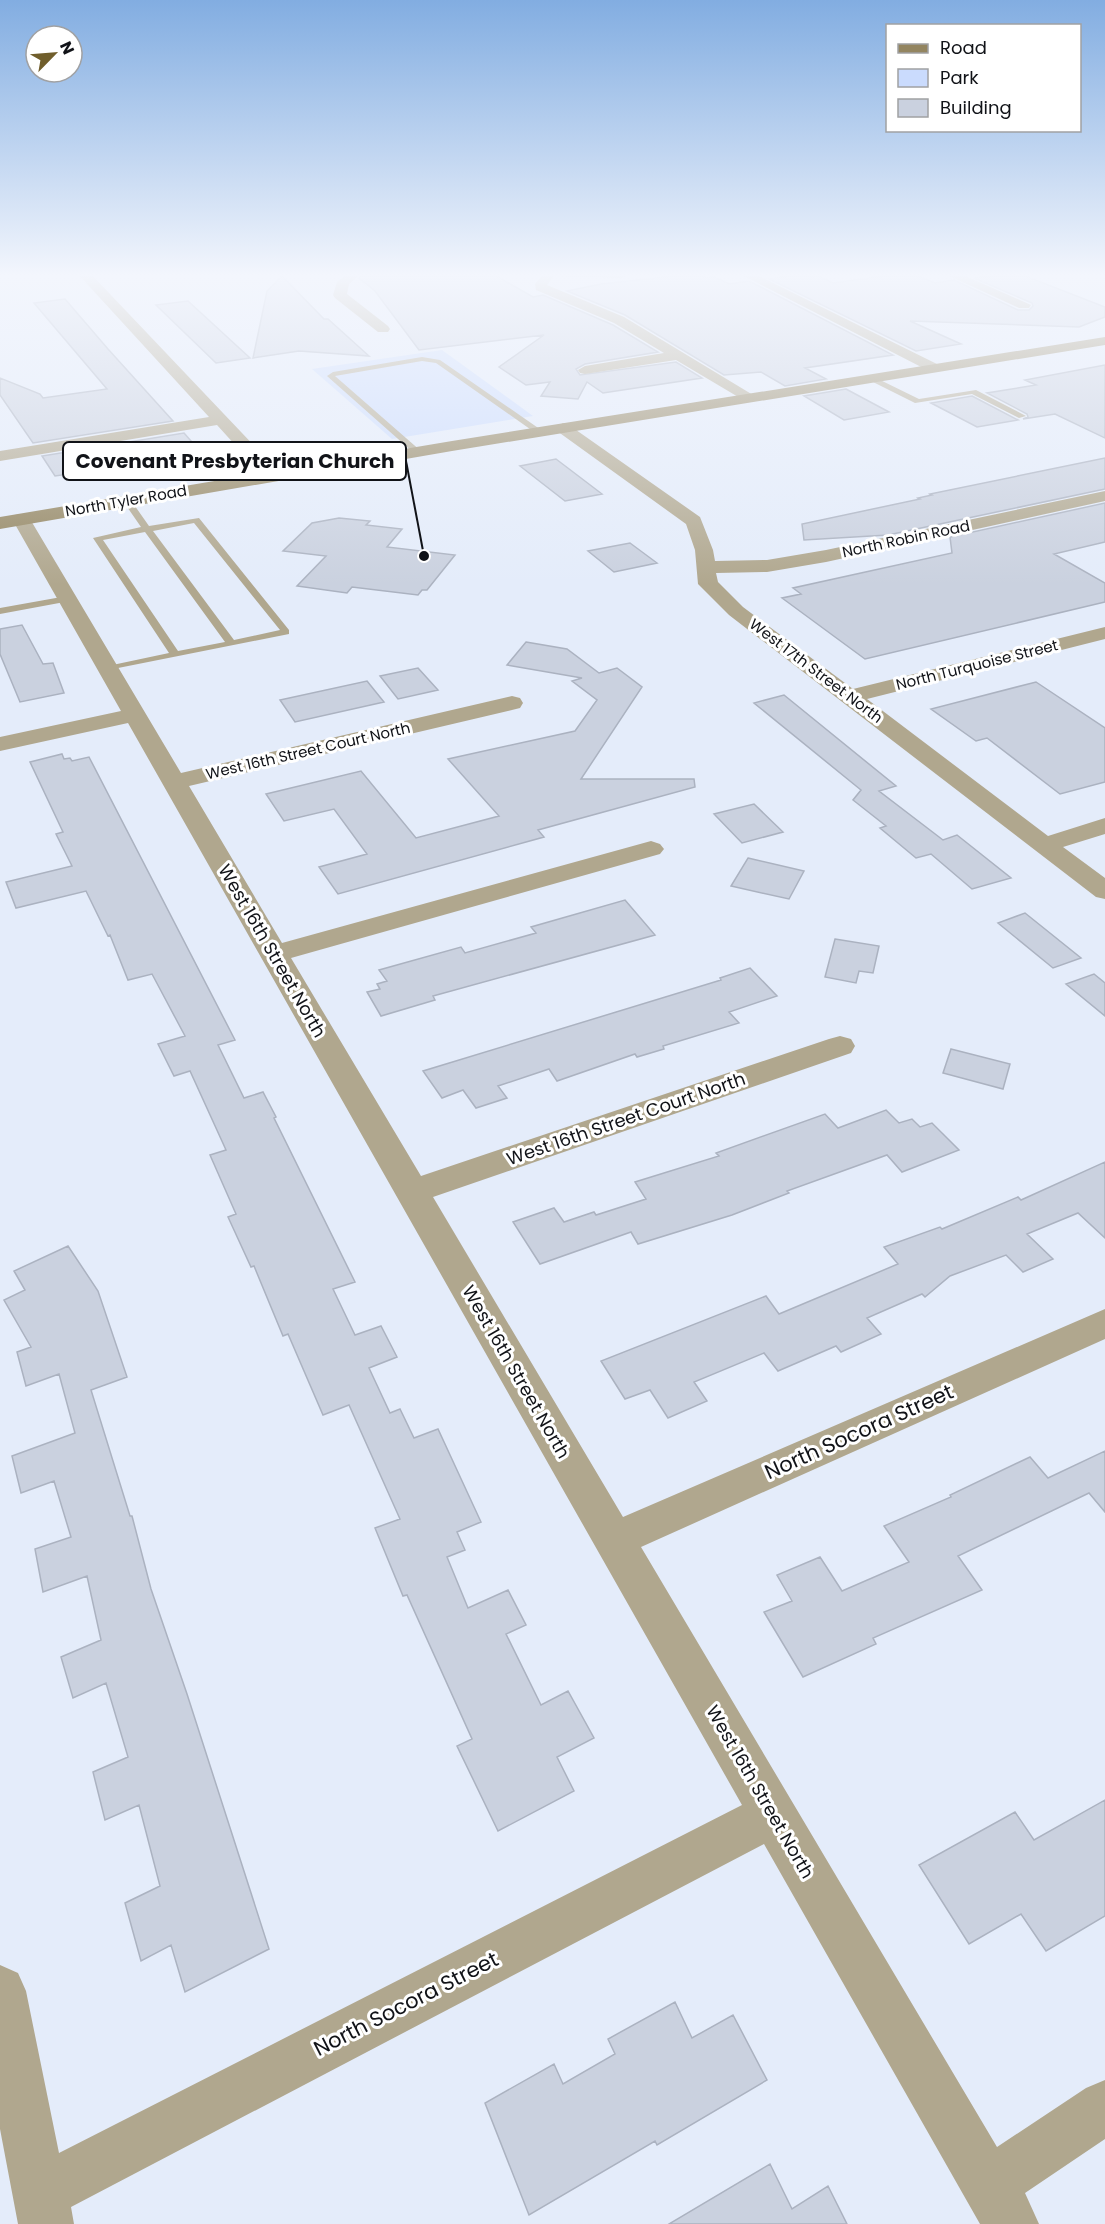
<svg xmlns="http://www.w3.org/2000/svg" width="1105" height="2224" viewBox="0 0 1105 2224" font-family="Poppins,sans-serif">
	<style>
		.green { fill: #cadbfd }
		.building { fill: #cad1df; stroke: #abb2c0; stroke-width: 1.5 }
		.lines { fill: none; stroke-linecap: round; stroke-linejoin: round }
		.service { fill: #b0a78e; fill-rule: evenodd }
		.minor { fill: #b0a78e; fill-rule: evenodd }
		.secondary { fill: #938560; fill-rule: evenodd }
		.labels { text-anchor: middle; stroke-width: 6; stroke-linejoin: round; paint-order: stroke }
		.far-street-label { font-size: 15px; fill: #111318; stroke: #fff }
		.street-label { font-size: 18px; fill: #111318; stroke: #fff }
		.near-street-label { font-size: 21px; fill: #111318; stroke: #fff }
		.leader { fill: none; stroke: #111318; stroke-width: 2 }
		.callout-dot { fill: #111318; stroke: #fff; stroke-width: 2 }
		.callout { fill: #fff; stroke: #111318; stroke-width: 2 }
		.callout-label { font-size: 20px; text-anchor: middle; font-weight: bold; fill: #111318 }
	</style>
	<rect width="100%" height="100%" fill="#e4ecfa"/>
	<!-- green -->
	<path class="green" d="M 442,350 L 533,416 L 392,439 L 312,369 Z"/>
	<!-- building -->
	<path class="building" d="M 363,274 L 493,274 L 533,297 L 543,295 L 613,325 L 658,352 L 585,364 L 576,369 L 580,375 L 676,362 L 702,378 L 603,393 L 587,382 L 578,399 L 541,396 L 550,382 L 526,385 L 499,367 L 544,335 L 419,350 L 375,291 L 359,278 Z
		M 693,274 L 707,278 L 715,277 L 729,284 L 749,281 L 893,355 L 805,368 L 826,379 L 785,386 L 761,372 L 724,375 L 625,315 L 567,291 L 601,284 Z
		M 805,274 L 812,277 L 818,276 L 833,283 L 899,274 L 921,277 L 935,283 L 954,280 L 1018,310 L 1029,310 L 1033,306 L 1032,303 L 974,278 L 1020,274 L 1105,307 L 1105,317 L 1079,327 L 910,321 L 961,344 L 916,351 L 769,279 Z
		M 282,276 L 324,319 L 328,319 L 369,356 L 299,351 L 253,358 L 267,291 Z
		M 65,299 L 108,349 L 173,421 L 33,443 L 0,395 L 0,378 L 40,394 L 43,398 L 107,389 L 34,303 Z
		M 188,301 L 250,358 L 216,363 L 156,305 Z
		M 1105,365 L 1105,438 L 1055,414 L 1023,419 L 1028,417 L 1027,414 L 987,393 L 1036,385 L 1025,380 Z
		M 846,389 L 889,412 L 844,420 L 804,396 Z
		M 972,396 L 1018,420 L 977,427 L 931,403 Z
		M 184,433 L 198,449 L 121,461 L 127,468 L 86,475 L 83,472 L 55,476 L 42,456 Z
		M 1105,458 L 1105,489 L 888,535 L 804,540 L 802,524 L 920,499 L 918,498 L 932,495 L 930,494 Z
		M 556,459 L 602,494 L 565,501 L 520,466 Z
		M 1105,503 L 1105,542 L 1054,554 L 1105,583 L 1105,602 L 865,659 L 782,598 L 801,594 L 793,588 L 952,553 L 950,537 Z
		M 339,518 L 370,521 L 366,525 L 402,529 L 387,547 L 455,555 L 427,590 L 422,590 L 418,595 L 352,587 L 347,593 L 297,586 L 326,556 L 283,551 L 312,523 Z
		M 630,543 L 657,563 L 614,572 L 588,551 Z
		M 22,625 L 43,664 L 53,663 L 64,693 L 20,702 L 0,654 L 0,629 Z
		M 526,642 L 567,649 L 599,673 L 617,668 L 642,687 L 581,779 L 694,779 L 695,787 L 538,830 L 544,837 L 338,894 L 319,867 L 367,854 L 334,809 L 284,821 L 266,794 L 361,771 L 416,838 L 499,816 L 448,759 L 575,731 L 597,700 L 572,681 L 582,678 L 507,665 Z
		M 418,668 L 438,690 L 398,699 L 380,676 Z
		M 367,681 L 384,702 L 295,722 L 280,700 Z
		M 1036,682 L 1105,728 L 1105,782 L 1060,794 L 987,738 L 976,741 L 931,709 Z
		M 784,695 L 896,786 L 879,791 L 943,840 L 957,835 L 1011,878 L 972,889 L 931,854 L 916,858 L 880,828 L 886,826 L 853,800 L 861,790 L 754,703 Z
		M 62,754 L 64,759 L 70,758 L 72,761 L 89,757 L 235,1040 L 218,1045 L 244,1098 L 263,1092 L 276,1117 L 274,1118 L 355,1282 L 333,1289 L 355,1335 L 381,1326 L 397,1357 L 369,1368 L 390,1413 L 400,1409 L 414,1438 L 438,1429 L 481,1522 L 457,1532 L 465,1550 L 447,1557 L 468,1608 L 508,1590 L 526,1625 L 506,1634 L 541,1705 L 568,1691 L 594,1738 L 557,1757 L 574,1791 L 498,1831 L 457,1746 L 472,1739 L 407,1595 L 403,1596 L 375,1528 L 400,1519 L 349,1405 L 323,1415 L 288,1334 L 283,1336 L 254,1266 L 251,1267 L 228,1217 L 236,1214 L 210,1155 L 226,1150 L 190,1071 L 174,1076 L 158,1044 L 185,1036 L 152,974 L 128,980 L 110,935 L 108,936 L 86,891 L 16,908 L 6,882 L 72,866 L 56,834 L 63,832 L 30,762 Z
		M 754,804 L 783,832 L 742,843 L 714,814 Z
		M 748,858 L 804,871 L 789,899 L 731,886 Z
		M 625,900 L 655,935 L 433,996 L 435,1000 L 381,1016 L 367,992 L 380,989 L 377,984 L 387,981 L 379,970 L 461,947 L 465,953 L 536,933 L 531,927 Z
		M 1025,913 L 1081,958 L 1053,968 L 998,923 Z
		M 835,939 L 879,946 L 873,973 L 859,971 L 856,983 L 825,977 Z
		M 750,968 L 777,996 L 729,1012 L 739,1023 L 663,1046 L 664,1049 L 637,1057 L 635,1054 L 557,1081 L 549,1069 L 498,1086 L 507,1098 L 476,1108 L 463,1090 L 442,1098 L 423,1071 L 721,980 L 720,978 Z
		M 1094,974 L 1105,983 L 1105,1016 L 1066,984 Z
		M 951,1049 L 1010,1064 L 1003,1089 L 943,1073 Z
		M 886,1110 L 899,1123 L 912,1119 L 920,1127 L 932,1123 L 959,1150 L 902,1172 L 887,1155 L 787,1191 L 789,1193 L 732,1215 L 638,1244 L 631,1232 L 540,1264 L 513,1222 L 554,1208 L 564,1222 L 594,1212 L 596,1215 L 646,1199 L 635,1182 L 719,1156 L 716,1153 L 825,1114 L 838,1128 Z
		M 1105,1162 L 1105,1238 L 1078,1213 L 1027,1234 L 1053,1259 L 1023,1272 L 1006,1255 L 950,1276 L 925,1297 L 922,1294 L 867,1318 L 881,1334 L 841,1352 L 836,1346 L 778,1371 L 764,1353 L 694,1382 L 707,1401 L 668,1418 L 650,1390 L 625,1399 L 601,1361 L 766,1296 L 779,1314 L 898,1264 L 884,1247 L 940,1227 L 942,1229 L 1018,1197 L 1021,1200 Z
		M 68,1246 L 98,1291 L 127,1377 L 91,1390 L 130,1516 L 132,1516 L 151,1589 L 187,1694 L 269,1949 L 185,1992 L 171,1945 L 141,1961 L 125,1903 L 160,1886 L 139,1805 L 105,1820 L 93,1772 L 128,1757 L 106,1683 L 73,1698 L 61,1657 L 101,1640 L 87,1576 L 43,1592 L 35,1549 L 71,1537 L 54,1481 L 21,1493 L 12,1456 L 75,1433 L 59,1374 L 26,1386 L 17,1352 L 31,1347 L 4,1300 L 25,1290 L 14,1271 Z
		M 1105,1451 L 1105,1512 L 1089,1493 L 958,1556 L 982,1590 L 873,1638 L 876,1644 L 803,1677 L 764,1612 L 792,1601 L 777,1575 L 820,1557 L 842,1591 L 909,1562 L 884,1526 L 951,1497 L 950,1495 L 1030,1457 L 1048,1478 Z
		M 1105,1800 L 1105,1916 L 1046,1951 L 1021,1914 L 969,1944 L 919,1865 L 1015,1812 L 1034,1840 Z
		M 675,2002 L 692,2038 L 733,2015 L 767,2080 L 657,2145 L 655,2141 L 529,2215 L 485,2103 L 554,2064 L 563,2084 L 615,2054 L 608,2039 Z
		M 770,2164 L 792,2209 L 828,2186 L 847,2224 L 669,2224 Z"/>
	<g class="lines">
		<!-- service -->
		<path class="service" d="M 422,357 L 440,360 L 544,432 L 537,434 L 436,363 L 422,361 L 335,376 L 422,452 L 415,454 L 327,376 L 333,372 Z
			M 872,376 L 919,399 L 976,390 L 1026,416 L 1019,418 L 972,394 L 915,403 L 869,380 Z
			M 124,499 L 130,499 L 149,526 L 199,518 L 289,630 L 289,634 L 103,671 L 103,667 L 169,653 L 93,538 L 141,527 L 123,501 ZM 194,523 L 280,630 L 234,640 L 153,531 ZM 145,532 L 225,642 L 178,651 L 103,540 Z
			M 67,596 L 72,599 L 70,601 L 0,614 L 0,608 Z"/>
		<!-- minor -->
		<path class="minor" d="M 78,274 L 91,274 L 279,472 L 282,476 L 279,480 L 267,480 L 217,425 L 0,461 L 0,451 L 209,417 Z
			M 347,274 L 361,274 L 349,284 L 347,294 L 388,326 L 390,329 L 388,332 L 378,332 L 335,298 L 333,295 L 337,282 Z
			M 543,274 L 628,274 L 622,278 L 554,276 L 547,285 L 624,317 L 758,398 L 755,401 L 745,401 L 676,360 L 585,374 L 580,373 L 578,370 L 585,366 L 664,353 L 614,323 L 536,290 L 535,284 Z
			M 740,274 L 755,274 L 939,365 L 941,368 L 939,371 L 929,371 Z
			M 945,274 L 961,274 L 1031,305 L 1029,308 L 1019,308 Z
			M 563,423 L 569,425 L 700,517 L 713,550 L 715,561 L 767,560 L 826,550 L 1105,491 L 1105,501 L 826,562 L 767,572 L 716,573 L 718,582 L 743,607 L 853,689 L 1105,627 L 1105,639 L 867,699 L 1048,836 L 1105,818 L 1105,834 L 1063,847 L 1105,878 L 1105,899 L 1096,897 L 729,615 L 698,584 L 695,550 L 686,524 L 557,431 L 555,428 Z
			M 21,514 L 27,515 L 30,519 L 181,773 L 512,696 L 520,698 L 523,703 L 520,708 L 512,710 L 189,786 L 282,943 L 651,841 L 660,844 L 664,849 L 660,854 L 291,958 L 421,1176 L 829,1039 L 840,1036 L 851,1039 L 855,1046 L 851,1053 L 433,1197 L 623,1517 L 1105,1309 L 1105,1339 L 641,1547 L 997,2147 L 1086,2088 L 1105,2080 L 1105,2139 L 1025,2193 L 1039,2224 L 980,2224 L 764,1844 L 71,2207 L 74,2224 L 18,2224 L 0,2129 L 0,1965 L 18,1973 L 26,1991 L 59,2153 L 742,1805 L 128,723 L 0,751 L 0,737 L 121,711 L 12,519 L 15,515 Z"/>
		<!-- secondary -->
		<path class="secondary" d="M 1105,337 L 1105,345 L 452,451 L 0,529 L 0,517 L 452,441 Z"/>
	</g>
	<!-- sky -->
	<linearGradient id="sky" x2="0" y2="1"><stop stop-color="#82ade1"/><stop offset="0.47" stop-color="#f3f6fd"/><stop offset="1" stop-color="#f3f6fd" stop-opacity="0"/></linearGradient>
	<rect width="1105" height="585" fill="url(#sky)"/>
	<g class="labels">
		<!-- far-street labels -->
		<g class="far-street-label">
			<text transform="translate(126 501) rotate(-10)" y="5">North Tyler Road</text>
			<text transform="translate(906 539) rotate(-12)" y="5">North Robin Road</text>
			<text transform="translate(977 665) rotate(-14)" y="5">North Turquoise Street</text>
			<text transform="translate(816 671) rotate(37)" y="5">West 17th Street North</text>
			<text transform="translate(308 751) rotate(-13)" y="5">West 16th Street Court North</text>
		</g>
		<!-- street labels -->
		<g class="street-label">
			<text transform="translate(272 951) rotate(60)" y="6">West 16th Street North</text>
			<text transform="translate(626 1119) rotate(-19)" y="6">West 16th Street Court North</text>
			<text transform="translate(516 1372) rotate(60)" y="6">West 16th Street North</text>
			<text transform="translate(760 1792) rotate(60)" y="6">West 16th Street North</text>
		</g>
		<!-- near-street labels -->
		<g class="near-street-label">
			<text transform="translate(859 1432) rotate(-24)" y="7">North Socora Street</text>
			<text transform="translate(406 2004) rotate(-27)" y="7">North Socora Street</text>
		</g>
	</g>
	<!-- callouts -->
	<path class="leader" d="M424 556L406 461"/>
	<circle class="callout-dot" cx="424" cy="556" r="6"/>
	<rect class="callout" x="63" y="442" width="343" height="38" rx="6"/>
	<g class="callout-label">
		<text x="235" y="468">Covenant Presbyterian Church</text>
	</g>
	<!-- legend -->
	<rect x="886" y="24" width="195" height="108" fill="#ffffff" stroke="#a0a1a3" stroke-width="1.5"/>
	<rect x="898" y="44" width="30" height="9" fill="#938560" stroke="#a0a1a3" stroke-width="1.5"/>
	<text x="940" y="54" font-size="18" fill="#111318">Road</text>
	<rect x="898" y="69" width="30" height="18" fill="#cadbfd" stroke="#a0a1a3" stroke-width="1.5"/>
	<text x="940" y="84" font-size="18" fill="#111318">Park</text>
	<rect x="898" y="99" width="30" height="18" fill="#cad1df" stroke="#a0a1a3" stroke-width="1.5"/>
	<text x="940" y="114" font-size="18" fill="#111318">Building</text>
	<!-- north arrow -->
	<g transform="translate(54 54) rotate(65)"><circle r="28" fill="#ffffff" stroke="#a0a1a3" stroke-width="1.5"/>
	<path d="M0-4.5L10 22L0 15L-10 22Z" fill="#705e2c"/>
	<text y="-9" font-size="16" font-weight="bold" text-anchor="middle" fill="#111318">N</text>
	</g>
</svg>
